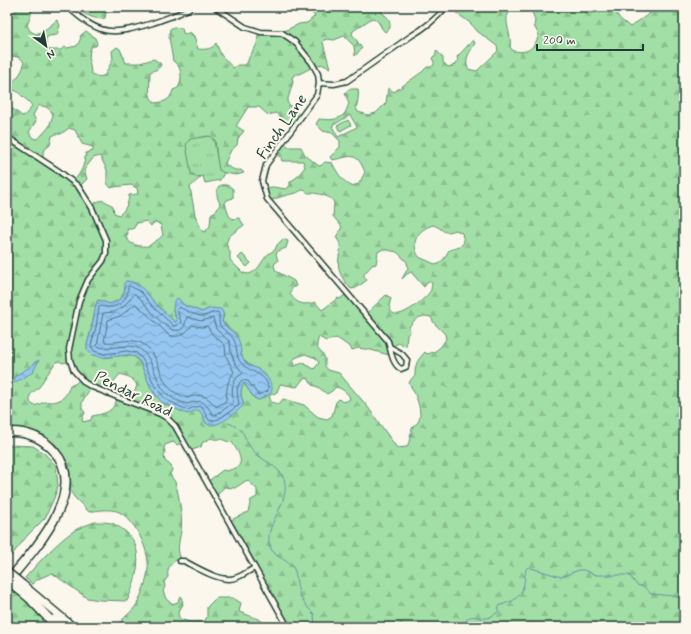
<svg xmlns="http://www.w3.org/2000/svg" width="691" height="634" viewBox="0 0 691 634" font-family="Mynerve,sans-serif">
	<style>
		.grass { fill: #a2dfa6; stroke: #608e6d }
		.forest { fill: url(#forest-firs); stroke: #608e6d; fill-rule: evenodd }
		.park { fill: url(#park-tufts); stroke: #608e6d }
		.water { fill: url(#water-waves); stroke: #668fa5 }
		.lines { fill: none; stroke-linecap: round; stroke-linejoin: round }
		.shore { stroke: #4e7480; stroke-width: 1 }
		.stream { stroke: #668fa5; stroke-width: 1 }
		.minor-casing { stroke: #1f3d34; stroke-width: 7 }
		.trunk-casing { stroke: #1f3d34; stroke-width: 10 }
		.motorway-casing { stroke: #1f3d34; stroke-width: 11 }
		.minor { stroke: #fbf7ec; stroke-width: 4 }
		.trunk { stroke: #fbf7ec; stroke-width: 7 }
		.motorway { stroke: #fbf7ec; stroke-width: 8 }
		.trunk-bridge-casing { stroke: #1f3d34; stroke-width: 10; stroke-linecap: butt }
		.trunk-bridge { stroke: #fbf7ec; stroke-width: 7 }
		.labels { text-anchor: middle; stroke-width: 4; stroke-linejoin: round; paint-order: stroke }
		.street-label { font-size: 16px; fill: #1f3d34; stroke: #fbf7ec }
	</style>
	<defs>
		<pattern id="forest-firs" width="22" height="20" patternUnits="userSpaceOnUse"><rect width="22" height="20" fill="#a2dfa6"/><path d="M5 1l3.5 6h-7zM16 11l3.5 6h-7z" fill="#8bc090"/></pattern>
		<pattern id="park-tufts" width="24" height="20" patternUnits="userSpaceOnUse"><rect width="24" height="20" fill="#a2dfa6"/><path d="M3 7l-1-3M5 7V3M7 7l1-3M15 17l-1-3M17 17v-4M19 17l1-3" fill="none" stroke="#8bc090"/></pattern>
		<pattern id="water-waves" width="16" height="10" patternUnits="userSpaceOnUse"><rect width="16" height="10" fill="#95c6f1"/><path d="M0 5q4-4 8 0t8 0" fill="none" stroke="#79a2c4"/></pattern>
	</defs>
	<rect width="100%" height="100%" fill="#fbf7ec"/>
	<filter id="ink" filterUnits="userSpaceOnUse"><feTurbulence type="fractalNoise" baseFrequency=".025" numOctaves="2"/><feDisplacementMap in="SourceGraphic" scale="8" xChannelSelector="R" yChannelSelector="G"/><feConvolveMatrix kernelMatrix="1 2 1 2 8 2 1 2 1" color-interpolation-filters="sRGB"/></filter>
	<g filter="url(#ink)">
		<!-- grass -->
		<path class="grass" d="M 348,120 L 351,125 L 340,131 L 337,126 Z
			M 242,254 L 251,263 L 247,267 L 238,258 Z"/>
		<!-- forest -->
		<path class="forest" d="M 22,7 L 33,7 C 31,13 31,17 27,25 L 30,31 L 36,34 C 44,31 50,26 57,20 L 60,25 L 57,35 L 49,36 L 46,38 L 46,46 L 49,50 L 61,50 L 64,47 L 67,48 L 77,46 L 81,38 L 80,36 L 86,31 L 95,38 L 97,43 L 96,46 L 93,46 L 90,49 L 89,58 L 91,73 C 94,76 100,78 105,75 L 113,59 L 112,51 L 117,47 L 120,49 L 126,63 L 140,63 L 154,59 L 161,64 C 160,69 155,70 150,72 C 150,74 149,91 150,95 C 150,98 153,100 155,103 C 166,102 170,100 173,90 L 178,88 C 183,80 182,65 173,61 L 169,37 L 170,29 L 174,27 L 182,28 L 183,33 L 186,34 L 190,32 L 194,36 L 198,49 C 205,50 213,49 216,43 L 221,55 L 233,68 L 238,65 L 245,65 C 249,62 248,57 251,54 C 260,41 256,44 259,30 L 282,32 L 299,24 L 307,23 L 315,16 L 312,13 L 316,7 L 388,7 L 383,8 L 381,10 L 383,14 C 389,17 390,21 390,28 L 385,32 C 380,28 380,20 372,18 L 353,31 L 352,34 L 362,48 L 355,56 L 354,46 L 344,36 L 334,40 L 327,39 L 324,40 L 323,43 L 330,68 L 321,64 L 315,68 L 313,67 L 299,74 L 296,74 L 292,77 L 293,82 L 287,102 L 293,109 L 301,116 L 293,127 L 276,113 L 268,115 L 259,107 L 248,107 L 236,126 L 244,131 L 238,138 L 237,145 L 231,150 L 225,163 C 229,168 235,171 241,170 L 244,173 L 236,175 L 220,172 L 218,170 L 215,140 L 209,136 L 190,171 L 197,177 L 201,177 L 190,187 L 195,215 L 202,231 L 205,232 L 210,226 L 211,214 L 217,210 L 220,204 C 217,197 216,195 218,187 C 223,183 229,185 233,189 L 233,198 L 227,200 L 225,203 L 229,216 L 233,219 L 239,218 L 244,225 L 229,236 L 226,244 L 230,252 L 230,260 L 243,273 L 249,274 C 252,273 255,271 257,269 C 264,261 264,255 275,250 L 277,245 L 283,239 L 288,241 L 286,248 L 278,251 L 276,254 L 278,261 L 275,263 L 274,266 L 276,271 L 294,281 L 296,286 L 292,288 L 290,293 C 295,304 305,306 315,302 L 322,310 L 338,298 L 340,299 L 346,294 L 365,315 L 386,295 L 391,298 L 389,306 C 390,309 391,313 395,314 C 403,317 427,298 431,290 C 431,289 432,284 432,283 L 428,281 L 424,287 L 411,272 L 407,274 L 402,279 L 408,268 L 407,262 L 397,252 L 383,249 L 378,252 L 376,264 L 372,265 L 364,274 L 364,276 L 367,280 L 356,288 L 351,289 C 336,271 337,268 341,245 L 336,237 L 342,227 L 333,216 C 333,212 334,207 334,203 C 333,196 314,192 308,193 C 306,191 305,190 302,190 C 299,191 298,193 296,193 C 287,195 278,197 270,201 L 265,188 L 273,187 L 286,189 L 290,186 L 290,182 L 297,177 L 305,167 L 303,161 L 282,161 L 281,158 L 276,154 L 283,142 L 289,147 L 301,147 L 305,155 L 319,166 L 322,165 L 325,162 L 332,163 C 338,173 341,180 351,186 L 359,184 L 365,172 C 356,150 351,157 332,160 L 330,157 L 340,147 L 340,141 L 332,133 L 323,131 L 316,124 L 319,119 C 328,120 339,121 345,113 C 347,110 347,107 349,104 L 345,93 C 348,88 352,89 358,89 C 359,96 358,101 356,108 L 358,112 L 368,115 L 376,113 L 386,103 L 388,88 L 394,92 L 422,72 L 427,67 L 431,67 L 434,65 L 434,62 L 432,58 L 436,54 L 436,50 L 443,58 L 443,62 L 448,67 L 453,66 L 458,61 L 457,57 L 473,40 L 475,43 C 470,53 464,57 468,69 L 477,71 L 498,51 L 497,46 L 477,31 L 474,27 L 469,22 L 448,7 L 524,7 C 494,10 513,29 510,47 L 513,51 C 528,53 533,50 539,35 L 534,26 L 535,21 L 531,8 L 529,7 L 581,7 L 582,11 L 591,13 L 596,12 L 598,7 L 609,7 L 614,10 L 620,19 L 630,27 L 659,7 L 684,7 L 684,627 L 343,627 L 338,622 L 324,627 L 288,627 L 229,521 L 248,512 L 251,500 L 257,497 L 257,489 L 247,480 L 235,488 L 224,487 L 215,498 L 207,482 L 223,470 L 227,471 C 229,470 233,469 236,468 C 246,462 236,449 232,442 C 227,442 225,440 220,439 C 216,439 215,440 211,438 L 202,443 L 201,447 L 189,451 L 183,442 L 177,445 L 173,442 L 165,445 L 164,448 L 165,453 L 164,456 L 165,461 L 171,466 L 172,470 L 170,474 C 171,477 173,479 175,482 C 179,494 183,519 181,531 C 179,543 176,550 182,561 L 176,560 C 169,565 167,569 168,577 L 164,582 L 165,587 L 163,591 L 166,599 L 172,604 L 178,602 L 179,598 L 181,596 L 183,604 L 178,613 L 179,618 C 190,624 193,621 204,622 L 207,617 L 207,607 L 216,598 L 233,598 L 241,603 L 239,612 L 259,619 L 268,626 L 118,627 C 122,617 132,613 137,604 C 142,594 147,580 148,569 C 150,552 136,522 121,513 C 114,508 97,510 89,512 L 74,497 L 70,490 L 69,464 L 56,445 L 44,435 L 27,433 L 7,427 L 7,114 L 13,109 L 22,116 L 25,115 L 32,107 C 30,101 26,100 23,97 C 16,90 14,87 7,96 L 7,87 C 14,83 34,61 17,57 C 14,56 10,56 7,56 L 7,16 ZM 38,106 C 45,105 51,109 53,115 L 49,127 L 39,138 L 35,139 L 31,136 L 29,132 L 36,121 L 33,115 ZM 350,115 L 357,127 L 338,137 L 332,126 ZM 69,128 L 75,130 L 82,144 L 93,147 L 93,151 L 86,153 C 84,165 82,173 73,181 L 43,161 L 43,151 L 50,145 L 52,136 L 56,134 L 61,134 ZM 100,156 L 107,170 L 107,183 L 111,188 L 114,187 L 131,185 L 137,188 L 138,194 L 129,195 C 129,202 125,211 119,215 L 114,213 L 113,206 C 102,199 102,199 91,205 L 79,187 L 87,179 L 84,170 L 93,158 ZM 147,221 L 151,226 L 152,224 L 156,222 L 161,225 L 163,235 C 159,240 153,242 149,246 C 141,247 127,245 126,236 L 128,234 L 127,229 L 133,229 L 137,223 ZM 433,225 C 447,230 440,235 456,230 L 462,233 L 464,242 L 460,247 L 449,250 L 444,259 L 437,265 L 419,257 C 410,242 417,230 433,225 ZM 126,281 C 140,281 147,295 156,304 C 162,310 169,316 175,322 L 177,321 L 173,310 L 184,305 L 202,312 L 210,308 L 224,315 L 222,321 C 225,327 230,328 234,332 C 242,342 237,357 248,364 C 251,367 256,368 260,370 L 267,396 L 259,400 L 254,398 L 244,383 C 239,390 241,397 244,404 L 205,422 L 202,412 L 198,410 C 191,408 162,401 158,398 C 149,391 146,368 135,357 L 87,345 L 92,326 L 97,301 L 99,300 L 109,304 C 122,302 125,292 126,281 ZM 425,316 L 431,317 L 434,323 L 445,334 L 446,339 C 441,347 437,352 427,354 L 425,352 C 417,361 415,364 415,375 L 410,381 L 409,384 C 415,391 424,414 418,422 C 416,425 413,425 412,429 C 410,436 410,441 407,447 L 397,448 L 367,406 L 339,373 L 328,370 L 325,366 C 325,364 325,361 325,359 C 322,348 313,353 319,337 L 326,341 L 337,338 L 350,347 L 352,350 L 358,348 L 371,350 L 389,355 L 391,354 L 393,346 L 399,343 L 401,345 L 406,346 L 407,335 L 410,332 L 409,327 C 414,320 417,317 425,316 ZM 305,354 L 316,358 L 319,363 L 314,369 L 303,363 L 294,366 L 293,361 L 295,358 ZM 59,361 L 63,363 L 70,361 L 80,379 L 75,384 L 70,385 C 67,395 63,401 52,402 C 48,402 49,401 45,402 C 40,403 38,406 33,405 L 30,402 L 30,395 C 33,392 38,389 40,386 C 44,378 50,371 55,363 ZM 120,374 C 127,376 133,378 137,385 L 131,403 L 118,397 C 112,412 108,413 92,416 L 91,420 L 83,422 L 82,420 L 85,412 L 82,409 L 82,402 L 91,387 L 105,392 ZM 308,378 L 312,385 L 318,387 L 327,394 L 332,391 L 336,387 C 341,388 349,393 350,399 L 347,401 L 342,402 L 339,399 L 336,402 L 332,416 L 327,419 L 318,417 L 304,405 L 283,399 L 279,404 L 271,402 L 269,396 L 277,392 L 280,384 L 297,387 L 303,379 Z
			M 79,7 L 110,7 L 107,8 L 105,18 C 98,21 86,15 80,11 Z
			M 7,445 L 33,446 L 45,454 L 56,466 L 58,486 L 54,498 L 45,518 L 27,536 L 11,556 L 7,553 C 7,544 14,540 14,532 L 7,530 Z
			M 95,522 C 100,522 106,522 111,523 C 115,524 119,527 122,529 C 147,545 137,579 127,601 L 100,600 L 87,598 L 52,573 L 38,579 L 32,584 L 25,578 C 40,561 56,543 75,530 C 81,527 89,524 95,522 Z
			M 15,591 L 55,627 L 7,627 L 7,599 Z"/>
		<!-- park -->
		<path class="park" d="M 209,136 L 214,140 L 219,170 L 224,173 L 220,180 L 205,183 L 203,176 L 197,177 L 191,173 L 186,145 L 190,139 Z"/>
		<!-- water -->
		<path class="water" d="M 126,281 C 140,281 147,294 156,304 C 162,310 169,316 175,322 L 177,321 L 173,310 L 174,301 L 178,298 L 184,305 L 202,312 L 210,308 L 221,309 L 224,315 L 222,321 C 225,328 233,330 237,337 C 242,344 239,353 244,360 C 248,366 255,367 260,370 C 265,373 267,377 270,382 C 272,386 273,389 271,393 L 259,400 L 254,398 L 244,383 C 239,390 241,397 244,404 L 242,407 C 235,413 215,431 206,423 C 203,419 203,413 198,410 L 187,414 L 164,404 L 158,398 L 150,386 L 140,362 L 135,357 L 127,355 L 103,358 L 92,355 L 87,349 L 87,345 L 92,326 L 96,304 L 99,300 L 109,304 L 119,300 L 125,293 L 124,283 Z
			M 39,360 L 33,372 L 14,383 L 15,376 L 33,365 L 35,362 Z"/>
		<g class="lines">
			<!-- shore -->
			<path class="shore" d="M 130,286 L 141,292 L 153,307 L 174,326 L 178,325 L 181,322 L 177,309 L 179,307 C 185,310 195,316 203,316 C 209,315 212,312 218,312 C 221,317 217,322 221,327 C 225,332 231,334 234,340 C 238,347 235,356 241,363 C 250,373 270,374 268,391 L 258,395 L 248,381 L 242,380 C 234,388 238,396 239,405 L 219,419 L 210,421 C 199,408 209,402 187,410 L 167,400 L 162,395 L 154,384 L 143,360 L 137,353 L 127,351 L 104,354 L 94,351 L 91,345 L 96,327 L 99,307 L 101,306 C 115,311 129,301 128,287 Z
				M 135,294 C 145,300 169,341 183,328 C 186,325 185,320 187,317 L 201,321 L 213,318 L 216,329 L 230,342 L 231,353 L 235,363 L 243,373 C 241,375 238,376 236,379 C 230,387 233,395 233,403 L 216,415 L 213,415 C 204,401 203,399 187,404 C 181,402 174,400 170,396 C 154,385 156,360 140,349 C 126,341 111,352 97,346 L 103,313 L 114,312 L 123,307 Z
				M 136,304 L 169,335 C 180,339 186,333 192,325 L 201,327 L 207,326 L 213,335 L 225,345 L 226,356 L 234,372 C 226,383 227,389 226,401 L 216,407 C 206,395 202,393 187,398 C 182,396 177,394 173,391 C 157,379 161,352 141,343 C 127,337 117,344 104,342 L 108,320 L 120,316 Z"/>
			<!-- stream -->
			<path class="stream" d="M 228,423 C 246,429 242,435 251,448 C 259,460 279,465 284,479 C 291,502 266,522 269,543 C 271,557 287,558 294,569 C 297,574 296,583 298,589 C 300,599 307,607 314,614 L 315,627
				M 462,627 C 470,610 474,619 487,618 C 491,617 495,614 498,612 L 499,606 C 503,604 507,603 512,601 C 525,594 524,581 526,569 L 528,567 L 561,577 L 579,570 L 584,570 L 596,575 L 629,575 L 637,585 L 644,587 L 651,594 L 674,596 L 684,600"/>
			<!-- minor casing -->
			<g class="minor-casing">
				<path id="minor" d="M 68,7 C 101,37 113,35 153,23 C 166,18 179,15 191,7
					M 215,7 L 245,27 L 261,32 L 282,33 L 295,42 L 312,63 L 318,74 L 319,83 L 317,95 L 266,165 L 262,181 L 267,199 L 388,341 C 391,351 392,364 401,369 L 406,367 L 407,360 L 402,354 L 390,347
					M 319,83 L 334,84 L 347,81 L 411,36 C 425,28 436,19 446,7
					M 7,137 L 60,172 L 78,186 L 92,208 L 106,240 L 106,254 L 103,261 L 88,280 L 79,301 L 69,349 L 70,360 L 74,371 L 85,383 L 92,387 L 160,414 L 167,418 L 175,426 L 288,627
					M 180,561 L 184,561 C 196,567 221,583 235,578 C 242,576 248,571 255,568"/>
			</g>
			<!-- trunk casing -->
			<g class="trunk-casing">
				<path id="trunk" d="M 23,585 L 73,627
					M 19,590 L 37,605
					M 54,619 L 63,627"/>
			</g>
			<!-- motorway casing -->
			<g class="motorway-casing">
				<path id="motorway" d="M 7,432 C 25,431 42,437 54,451 C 90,491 33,551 8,581
					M 33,602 L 57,627"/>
			</g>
			<!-- minor -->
			<use href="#minor" class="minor"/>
			<!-- trunk -->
			<use href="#trunk" class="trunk"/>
			<!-- motorway -->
			<use href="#motorway" class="motorway"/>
			<!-- trunk-bridge casing -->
			<g class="trunk-bridge-casing">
				<path id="trunk-bridge" d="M 7,572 L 23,585
					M 7,580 L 19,590"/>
			</g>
			<!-- trunk-bridge -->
			<use href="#trunk-bridge" class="trunk-bridge"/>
		</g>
	</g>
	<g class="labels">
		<!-- street labels -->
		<g class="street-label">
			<text transform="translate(281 126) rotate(-55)" y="6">Finch Lane</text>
			<text transform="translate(134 393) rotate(26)" y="6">Pendar Road</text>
		</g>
	</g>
	<!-- margin -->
	<rect width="691" height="634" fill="none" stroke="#fbf7ec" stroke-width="24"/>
	<rect x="12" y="12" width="667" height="610" fill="none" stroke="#1f3d34" stroke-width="1.5" filter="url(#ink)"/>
	<!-- north arrow -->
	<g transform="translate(46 46) rotate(148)" stroke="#fbf7ec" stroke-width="3" paint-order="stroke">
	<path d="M0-3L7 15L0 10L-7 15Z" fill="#1f3d34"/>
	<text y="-6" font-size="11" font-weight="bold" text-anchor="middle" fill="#1f3d34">N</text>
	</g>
	<!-- scale -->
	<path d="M537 44v6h106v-6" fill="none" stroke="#1f3d34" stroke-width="2"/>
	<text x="543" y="44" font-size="12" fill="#1f3d34" stroke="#fbf7ec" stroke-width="3" paint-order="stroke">200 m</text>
</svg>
